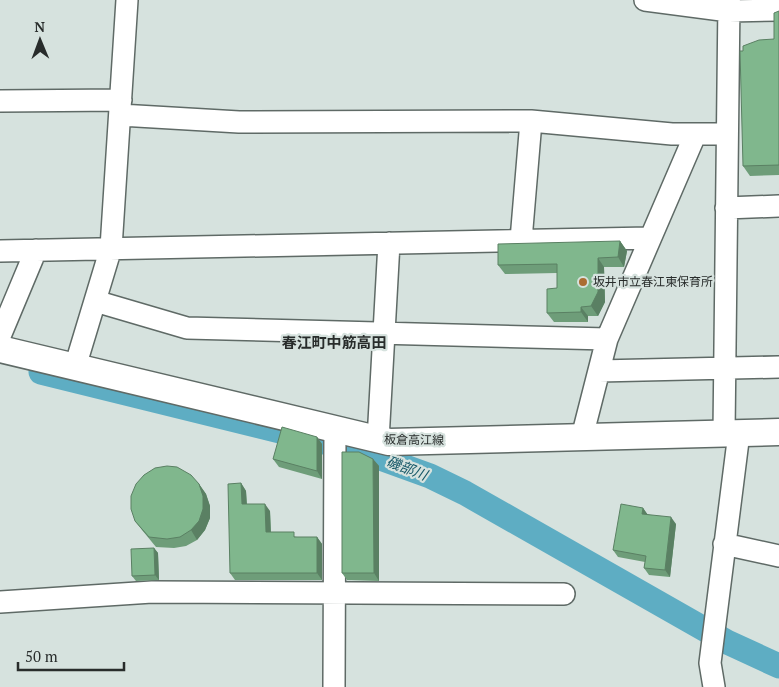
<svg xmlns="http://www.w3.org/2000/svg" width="779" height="687" viewBox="0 0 779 687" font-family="'PT Serif','Noto Sans JP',serif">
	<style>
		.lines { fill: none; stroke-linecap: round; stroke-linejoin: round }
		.river { stroke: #5eadc3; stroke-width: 25 }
		.minor-casing { stroke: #5f6a66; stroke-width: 24 }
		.major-casing { stroke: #5f6a66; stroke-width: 29 }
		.minor { stroke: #fff; stroke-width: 21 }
		.major { stroke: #fff; stroke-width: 26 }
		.wall { fill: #6e9d79 }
		.shaded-wall { fill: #5a8063 }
		.building { fill: #80b78d; stroke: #5a8063 }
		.poi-dot { fill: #ab6d32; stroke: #d6e2de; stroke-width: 2 }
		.labels { text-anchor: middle; stroke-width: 4.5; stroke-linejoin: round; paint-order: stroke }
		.poi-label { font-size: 12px; fill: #282c2b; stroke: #d6e2de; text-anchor: start }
		.street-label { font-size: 12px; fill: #282c2b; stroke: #d6e2de }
		.water-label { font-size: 14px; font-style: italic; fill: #165868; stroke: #d6e2de }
		.quarter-label { font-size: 15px; font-weight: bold; fill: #282c2b; stroke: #d6e2de }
	</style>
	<rect width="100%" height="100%" fill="#d6e2de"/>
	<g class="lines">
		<!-- river -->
		<path class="river" d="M 41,372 L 361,451 L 430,476 L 465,493 L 727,642 L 779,666"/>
		<!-- minor casing -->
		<g class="minor-casing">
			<path id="minor" d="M 645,0 L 729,11 L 779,10
				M 0,101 L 121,100
				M 120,115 L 239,122 L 531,121 L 672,134 L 727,134
				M 726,208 L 779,206
				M 521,240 L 531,121
				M 0,251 L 649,238
				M 95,301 L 187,328 L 607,339
				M 0,336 L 36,250
				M 75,367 L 111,248 L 127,0
				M 599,371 L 779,367
				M 724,433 L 729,0
				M 582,437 L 607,339 L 695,135
				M 378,440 L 389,243
				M 724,544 L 779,556
				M 0,602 L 152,592 L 564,594
				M 334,687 L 335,429
				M 714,687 L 710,663 L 739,433"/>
		</g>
		<!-- major casing -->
		<g class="major-casing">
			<path id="major" d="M 0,349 L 389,442 L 779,432"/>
		</g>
		<!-- minor -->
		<use href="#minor" class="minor"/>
		<!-- major -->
		<use href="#major" class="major"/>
	</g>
	<!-- wall -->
	<path class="wall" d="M 779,11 L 779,175 L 750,176 L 743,166 L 743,51 L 774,39 Z
		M 620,241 L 627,251 L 624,267 L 604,267 L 605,302 L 598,316 L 588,316 L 588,322 L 554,322 L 547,313 L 557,288 L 557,273 L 505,274 L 498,265 Z
		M 317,437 L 322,444 L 322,479 L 279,467 L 273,459 Z
		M 373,459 L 379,466 L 379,581 L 347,580 L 342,573 Z
		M 241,483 L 246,491 L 247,504 L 270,511 L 271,532 L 297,537 L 317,537 L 322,544 L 322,580 L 235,580 L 230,573 Z
		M 199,484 L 206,494 L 210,506 L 210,518 L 205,530 L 197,540 L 186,546 L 174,548 L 156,547 L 142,530 L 135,521 Z
		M 643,508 L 647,514 L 676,524 L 670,577 L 649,575 L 644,568 L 645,562 L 618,557 L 613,550 Z
		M 154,548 L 158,553 L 159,580 L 136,581 L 132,576 Z"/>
	<!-- shaded-wall -->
	<path class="shaded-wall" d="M 620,241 L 627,251 L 624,267 L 618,257 Z
		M 598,258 L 604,267 L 605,302 L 598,316 L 591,306 Z
		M 581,307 L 588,316 L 588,322 L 581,312 Z
		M 317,437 L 322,444 L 322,479 L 317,471 Z
		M 373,459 L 379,466 L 379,581 L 374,573 Z
		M 241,483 L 246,491 L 247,511 L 242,504 Z
		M 199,484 L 206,494 L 210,506 L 210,518 L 205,530 L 197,540 L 191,530 Z
		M 265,504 L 270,511 L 271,539 L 266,532 Z
		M 643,508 L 648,515 L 642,514 Z
		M 671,517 L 676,524 L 670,577 L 665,570 Z
		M 317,537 L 322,544 L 322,580 L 317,573 Z
		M 154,548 L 158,553 L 159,580 L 155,575 Z"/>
	<!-- building -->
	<path class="building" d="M 779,11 L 779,165 L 743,166 L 740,51 L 743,51 L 743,46 L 759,40 L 774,39 L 774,13 Z
		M 620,241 L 618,257 L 598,258 L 598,292 L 591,306 L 581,307 L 581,312 L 547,313 L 547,289 L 557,288 L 557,264 L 498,265 L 498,244 Z
		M 282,427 L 317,437 L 317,471 L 273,459 Z
		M 342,452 L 359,452 L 373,459 L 374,573 L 342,573 Z
		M 167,466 L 177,467 L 191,475 L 199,484 L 203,496 L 203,509 L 199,521 L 191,530 L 180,537 L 167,539 L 149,537 L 135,521 L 131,509 L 131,496 L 136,484 L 144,475 L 155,468 Z
		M 241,483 L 242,504 L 265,504 L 266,532 L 294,532 L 294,537 L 317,537 L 317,573 L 230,573 L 228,484 Z
		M 621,504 L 643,508 L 642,514 L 671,517 L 665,570 L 644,568 L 646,556 L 613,550 Z
		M 154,548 L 155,575 L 132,576 L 131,549 Z"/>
	<!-- markers -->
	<circle class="poi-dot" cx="583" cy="282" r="5"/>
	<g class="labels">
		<!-- poi labels -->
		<g class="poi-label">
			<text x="593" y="286">坂井市立春江東保育所</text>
		</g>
		<!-- street labels -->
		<g class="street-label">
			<text transform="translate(414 440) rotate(1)" y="4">板倉高江線</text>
		</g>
		<!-- water labels -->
		<g class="water-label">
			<text transform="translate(407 468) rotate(21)" y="5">磯部川</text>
		</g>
		<!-- quarter labels -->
		<g class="quarter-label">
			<text x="334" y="348">春江町中筋高田</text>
		</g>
	</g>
	<!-- north arrow -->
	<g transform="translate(40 40) rotate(359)" stroke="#d6e2de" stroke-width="4" paint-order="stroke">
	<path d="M0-4L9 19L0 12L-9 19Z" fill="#282c2b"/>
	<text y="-8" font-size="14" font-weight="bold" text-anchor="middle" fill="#282c2b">N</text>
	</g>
	<!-- scale -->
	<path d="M18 662v8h106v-8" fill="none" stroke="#282c2b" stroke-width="2.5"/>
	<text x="25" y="662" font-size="15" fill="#282c2b" stroke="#d6e2de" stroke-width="4" paint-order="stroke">50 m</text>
</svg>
